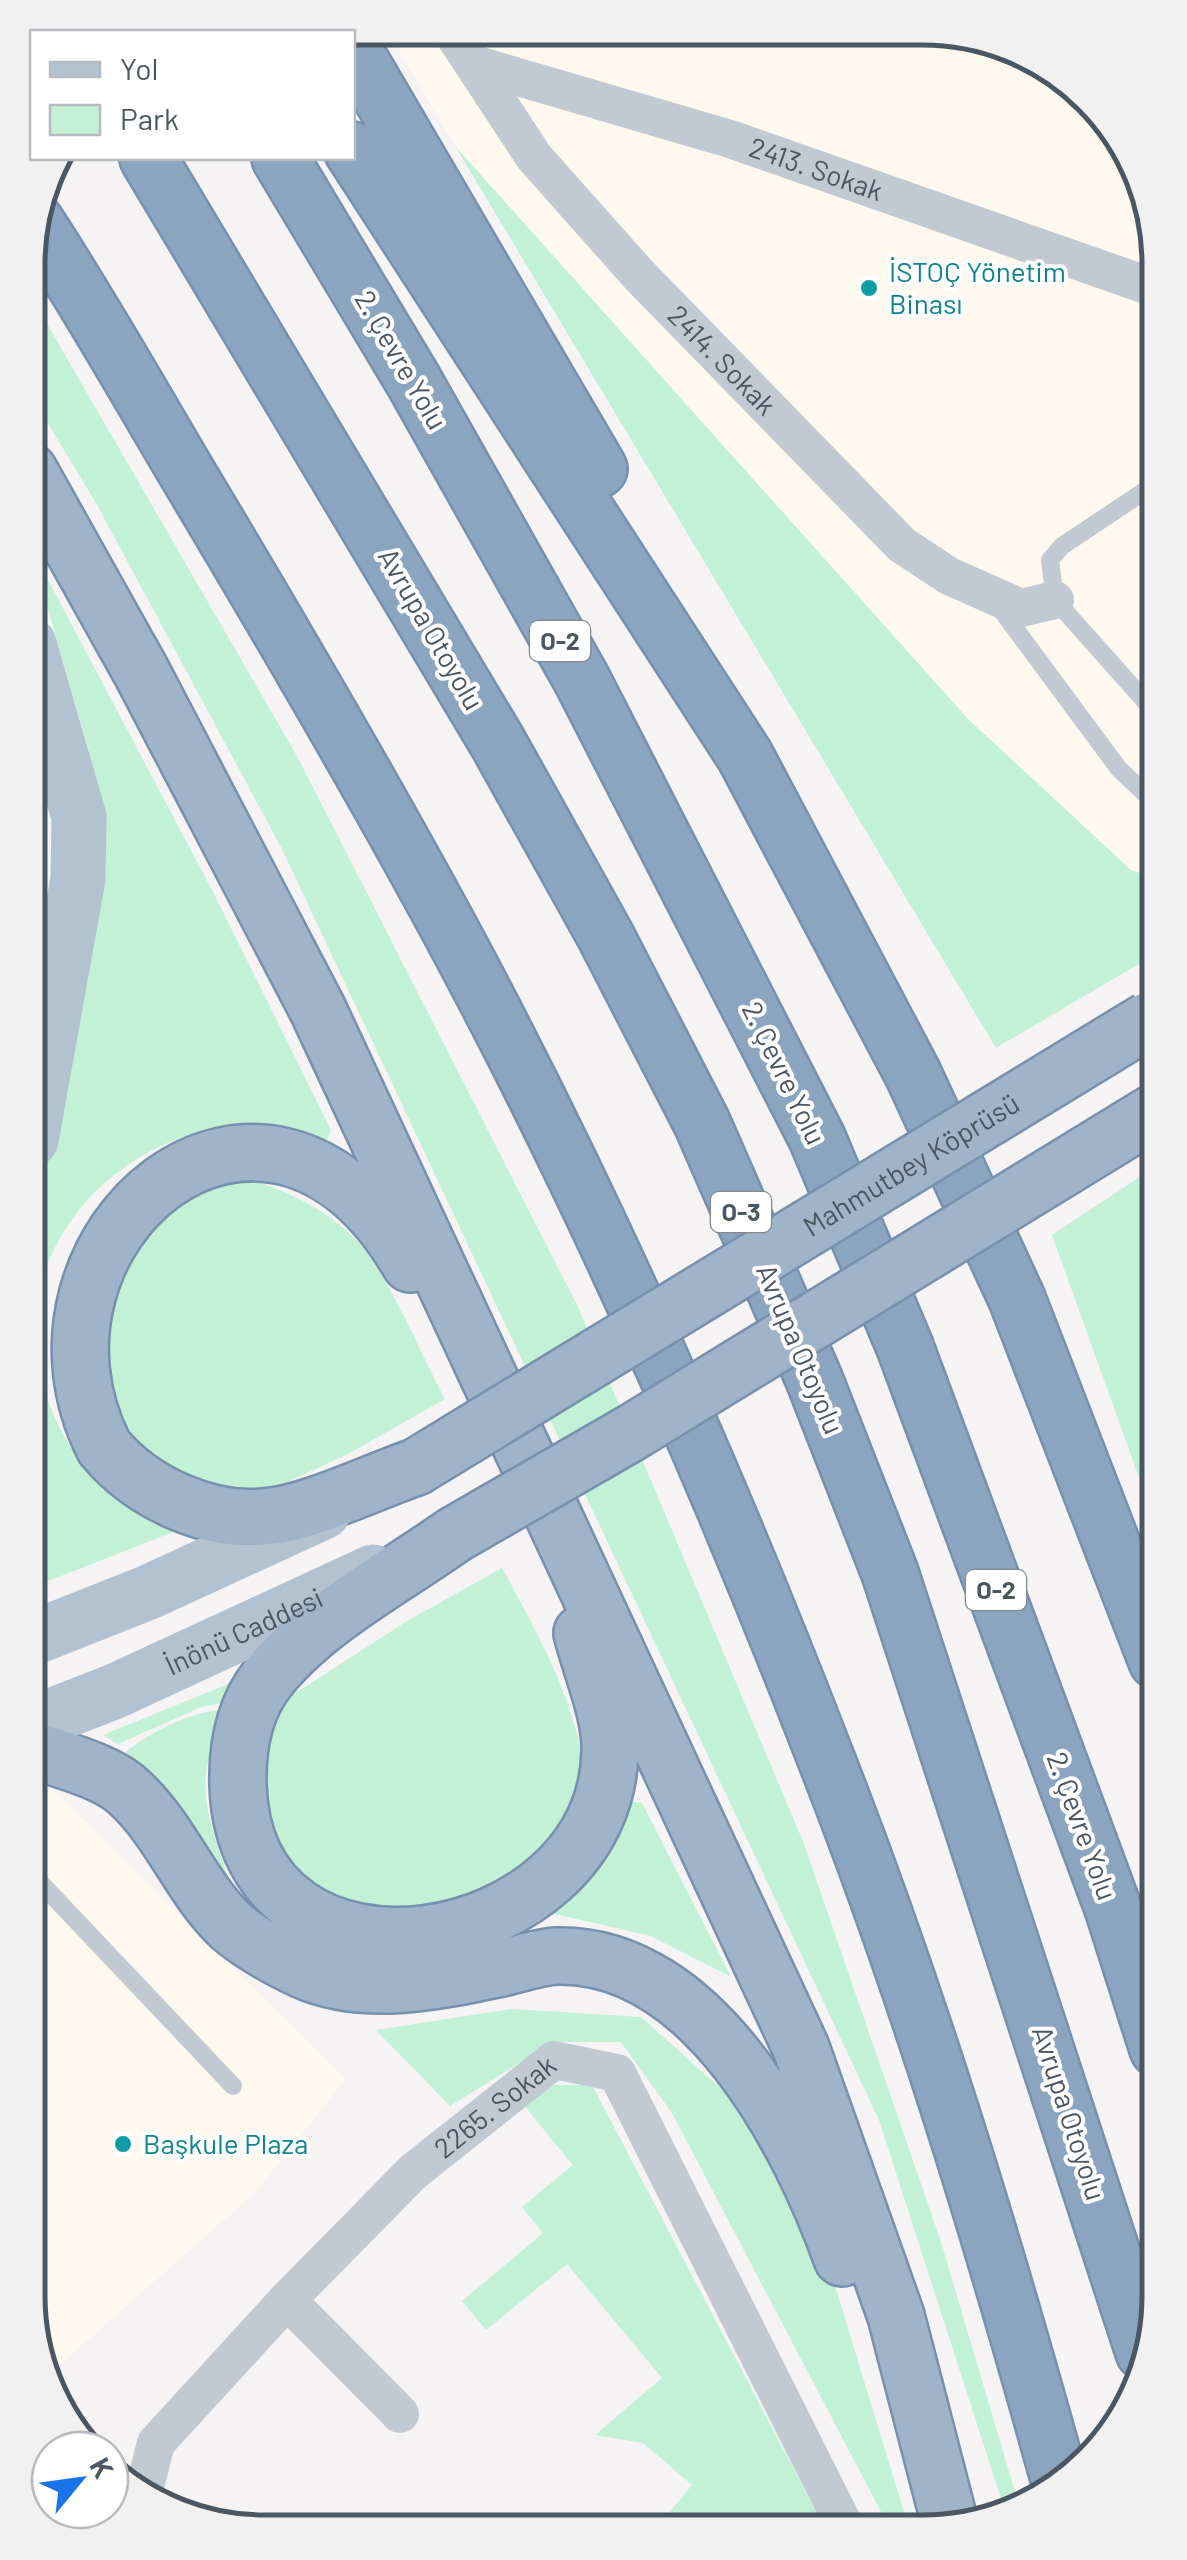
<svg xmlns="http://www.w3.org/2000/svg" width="1187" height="2560" viewBox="0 0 1187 2560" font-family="Barlow,sans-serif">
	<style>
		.commercial { fill: #fdf9ef }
		.green { fill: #c3f1d5 }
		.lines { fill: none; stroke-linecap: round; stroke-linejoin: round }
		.trunk-casing { stroke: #7690ad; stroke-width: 60 }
		.motorway-casing { stroke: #7690ad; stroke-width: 60 }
		.service { stroke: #c1cad2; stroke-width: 18 }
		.minor { stroke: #c1cad2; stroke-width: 38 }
		.primary { stroke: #b3c2d1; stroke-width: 55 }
		.trunk { stroke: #9fb4c9; stroke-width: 55 }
		.motorway { stroke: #8ba5c1; stroke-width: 55 }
		.trunk-bridge-casing { stroke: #7690ad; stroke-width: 60; stroke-linecap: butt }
		.trunk-bridge { stroke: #9fb4c9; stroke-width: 55 }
		.culture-dot { fill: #0f9aa8; stroke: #fff; stroke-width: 4 }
		.labels { text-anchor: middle; stroke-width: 8; stroke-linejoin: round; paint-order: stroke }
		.shield { fill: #fff; stroke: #808990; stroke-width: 2.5 }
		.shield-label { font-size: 25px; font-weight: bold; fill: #4a5661 }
		.street-label { font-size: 28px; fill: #4a5661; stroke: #fff }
		.culture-label { font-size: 28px; fill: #0d838f; stroke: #fff; text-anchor: start }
		.rim { fill: none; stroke: #4a5661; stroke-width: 5 }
	</style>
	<rect width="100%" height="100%" fill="#f5f3f3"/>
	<!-- commercial -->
	<path class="commercial" d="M 386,28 L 968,32 L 1079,87 L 1151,203 L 1154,878 L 1131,870 L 968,719 L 455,146 Z
		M 53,1789 L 346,2079 L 256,2192 L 47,2376 L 36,2357 L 34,1792 Z"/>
	<!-- green -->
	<path class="green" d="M 455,146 L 968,719 L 1131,870 L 1154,878 L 1154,955 L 996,1048 Z
		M 28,291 L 297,756 L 578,1307 L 804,1844 L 941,2242 L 1018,2502 L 1005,2511 L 879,2120 L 282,849 L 96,503 L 29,392 Z
		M 29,544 L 213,892 L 331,1130 L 326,1143 C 276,1130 219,1121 170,1142 C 83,1178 26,1263 33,1358 C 34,1372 43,1387 48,1401 C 55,1419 67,1446 81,1460 C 110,1491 153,1508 191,1525 L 33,1587 L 32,1216 L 52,1142 L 97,819 L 88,747 Z
		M 1155,1167 L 1156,1525 L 1052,1235 Z
		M 249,1179 C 287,1191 329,1211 357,1241 C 389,1276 421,1354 445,1399 L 348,1454 L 283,1484 L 241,1494 L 216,1492 L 140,1454 L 118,1430 L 91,1275 L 184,1187 Z
		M 502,1568 C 531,1621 597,1735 580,1797 C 574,1817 533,1867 520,1887 L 359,1922 L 279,1864 L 254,1748 L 288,1698 L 407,1621 Z
		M 233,1682 L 227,1702 L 201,1707 L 118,1744 L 103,1735 Z
		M 224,1710 C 196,1786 202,1799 227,1874 L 223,1877 L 122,1755 C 149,1733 189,1711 224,1710 Z
		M 626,1801 L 642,1803 L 731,1977 L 651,1936 L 546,1912 C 590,1882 607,1850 626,1801 Z
		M 512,2009 L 641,2017 L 725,2092 L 822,2243 L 908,2525 L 888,2525 L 672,2113 L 621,2042 L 553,2042 L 450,2106 L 376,2030 Z
		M 543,2085 L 592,2085 L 823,2525 L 658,2526 L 692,2485 L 643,2443 L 595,2435 L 662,2378 L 567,2264 L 486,2330 L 462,2301 L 543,2233 L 522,2207 L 573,2165 L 522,2103 Z"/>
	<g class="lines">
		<!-- trunk casing -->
		<g class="trunk-casing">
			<path id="trunk" d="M 29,471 L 142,673 L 318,1010 L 801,2048 L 896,2316 L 950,2524
				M 410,1264 C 263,1011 0,1240 104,1447 C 142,1493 211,1525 272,1516 C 313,1511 375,1481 416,1467
				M 454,1535 C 392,1579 315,1619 268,1678 C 244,1708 237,1747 238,1785 C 245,2018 606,1960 610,1751 C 611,1714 591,1669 582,1633
				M 34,1750 C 63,1761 108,1771 130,1793 C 171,1831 191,1888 231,1926 C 250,1943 280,1959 303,1970 C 364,1997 435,1982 497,1969 C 516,1965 537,1957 557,1956 C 704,1953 800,2141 842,2258"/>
		</g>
		<!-- motorway casing -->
		<g class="motorway-casing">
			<path id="motorway" d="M 272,28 L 275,32
				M 352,47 L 599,469
				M 352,150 L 745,756 L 913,1074 L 1017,1299 L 1157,1661
				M 148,158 L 498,743 L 605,935 L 702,1123 L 814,1379 L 890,1573 L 1144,2352
				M 280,158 L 413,380 L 582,680 L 817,1138 L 905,1347 L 1113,1908 L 1158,2049
				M 35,221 C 90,305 139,392 190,478 C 284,635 377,793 463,954 C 600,1211 718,1480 823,1751 C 916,1987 990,2230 1058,2475"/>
		</g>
		<!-- service -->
		<path class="service" d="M 1152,486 L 1062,546 L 1050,560 L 1055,600 L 1153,710
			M 999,607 L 1119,769 L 1153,801
			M 34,1876 L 233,2086"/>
		<!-- minor -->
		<g class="minor">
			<path id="s1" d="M 450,29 L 534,157 L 638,274 L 902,545 L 949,576 L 1021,608 L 1055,600"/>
			<path id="s2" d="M 474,64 L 730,139 L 1152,287"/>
			<path d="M 287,2300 L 400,2414"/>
			<path id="s3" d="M 144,2491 L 156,2443 L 287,2300 L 413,2172 L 554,2060 L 617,2073 L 844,2525"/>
		</g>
		<!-- primary -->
		<g class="primary">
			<path d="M 29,644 L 79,817 L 78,879 L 31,1140"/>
			<path d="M 33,1638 L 149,1592 L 323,1512"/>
			<path id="s4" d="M 33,1723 L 113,1692 L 373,1572"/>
		</g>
		<!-- trunk -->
		<use href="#trunk" class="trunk"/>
		<!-- motorway -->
		<use href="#motorway" class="motorway"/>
		<!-- trunk-bridge casing -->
		<g class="trunk-bridge-casing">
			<g id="trunk-bridge">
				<path id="s5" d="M 416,1467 L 1149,1020"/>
				<path d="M 454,1535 L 631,1433 L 1155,1112"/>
			</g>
		</g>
		<!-- trunk-bridge -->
		<use href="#trunk-bridge" class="trunk-bridge"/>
	</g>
	<!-- markers -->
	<g class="culture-dot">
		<circle cx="869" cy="288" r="10"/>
		<circle cx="123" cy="2144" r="10"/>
	</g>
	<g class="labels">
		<!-- shield labels -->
		<g class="shield">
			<rect x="530" y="621" width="60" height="40" rx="8"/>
			<rect x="711" y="1192" width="60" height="40" rx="8"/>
			<rect x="966" y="1570" width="60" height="40" rx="8"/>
		</g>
		<g class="shield-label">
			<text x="560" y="650">O-2</text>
			<text x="741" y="1221">O-3</text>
			<text x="996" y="1599">O-2</text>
		</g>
		<!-- street labels -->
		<g class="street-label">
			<text dy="10" stroke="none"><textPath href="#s2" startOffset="358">2413. Sokak</textPath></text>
			<text transform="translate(401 360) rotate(60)" y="10">2. Çevre Yolu</text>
			<text dy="10" stroke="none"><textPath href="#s1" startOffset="430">2414. Sokak</textPath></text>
			<text transform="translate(431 629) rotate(60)" y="10">Avrupa Otoyolu</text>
			<text transform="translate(784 1073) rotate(64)" y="10">2. Çevre Yolu</text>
			<text dy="10" stroke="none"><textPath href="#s5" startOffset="580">Mahmutbey Köprüsü</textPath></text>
			<text transform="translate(800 1349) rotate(67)" y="10">Avrupa Otoyolu</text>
			<text dy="10" stroke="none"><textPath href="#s4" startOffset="230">İnönü Caddesi</textPath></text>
			<text transform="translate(1082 1826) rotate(70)" y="10">2. Çevre Yolu</text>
			<text dy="10" stroke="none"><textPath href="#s3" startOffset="528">2265. Sokak</textPath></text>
			<text transform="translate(1069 2113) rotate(72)" y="10">Avrupa Otoyolu</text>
		</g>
		<!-- culture labels -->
		<g class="culture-label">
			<text x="889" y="282">İSTOÇ Yönetim<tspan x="889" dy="32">Binası</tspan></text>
			<text x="143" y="2154">Başkule Plaza</text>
		</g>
	</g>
	<!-- crop -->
	<path d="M0 0H1187V2560H0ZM264 45H923A219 219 0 0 1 1142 264V2296A219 219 0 0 1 923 2515H264A219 219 0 0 1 45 2296V264A219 219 0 0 1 264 45Z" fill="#f1f1f2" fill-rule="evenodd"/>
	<path class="rim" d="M264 45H923A219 219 0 0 1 1142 264V2296A219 219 0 0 1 923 2515H264A219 219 0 0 1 45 2296V264A219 219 0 0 1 264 45Z"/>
	<!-- legend -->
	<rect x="30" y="30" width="325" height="130" fill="#ffffff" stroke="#b7bbc0" stroke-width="2.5"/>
	<rect x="50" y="62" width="50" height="15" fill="#b3c2d1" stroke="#b7bbc0" stroke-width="2.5"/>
	<text x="120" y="80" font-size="30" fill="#4a5661">Yol</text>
	<rect x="50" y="105" width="50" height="30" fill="#c3f1d5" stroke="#b7bbc0" stroke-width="2.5"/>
	<text x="120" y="130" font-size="30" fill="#4a5661">Park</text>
	<!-- north arrow -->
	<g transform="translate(80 2480) rotate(61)"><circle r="48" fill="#ffffff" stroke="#b7bbc0" stroke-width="2.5"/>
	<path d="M0-8L18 38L0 25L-18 38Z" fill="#1a73e8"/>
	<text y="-15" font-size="28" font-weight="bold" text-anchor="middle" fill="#4a5661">K</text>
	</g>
</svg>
